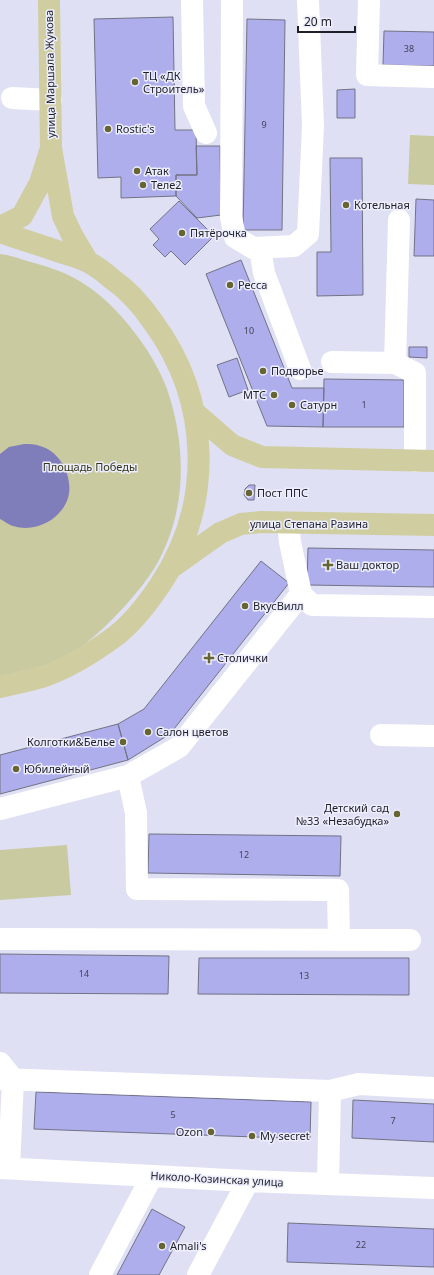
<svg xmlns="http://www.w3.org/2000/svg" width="434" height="1275" viewBox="0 0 434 1275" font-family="'Noto Sans',sans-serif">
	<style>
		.green { fill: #cacaa1 }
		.water { fill: #7f7eba }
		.building { fill: #aeaeed; stroke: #727284 }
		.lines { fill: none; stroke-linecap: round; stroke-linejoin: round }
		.minor { stroke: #fff; stroke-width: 22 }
		.major { stroke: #d0cea1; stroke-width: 22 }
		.poi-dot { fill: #666431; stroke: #edeefe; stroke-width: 1.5 }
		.labels { text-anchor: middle; stroke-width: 3; stroke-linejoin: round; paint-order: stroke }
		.number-label { font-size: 9px; fill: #434358 }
		.street-label { font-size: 11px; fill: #1f1f27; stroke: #edeefe }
		.poi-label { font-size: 11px; fill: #1f1f27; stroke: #edeefe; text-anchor: start }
		.park-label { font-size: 11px; fill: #343415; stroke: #edeefe }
	</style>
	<rect width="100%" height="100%" fill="#dfe0f4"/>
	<!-- green -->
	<path class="green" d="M 410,135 L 434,136 L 434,185 L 408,184 Z
		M 0,254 C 9,255 18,258 27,261 C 39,264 52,268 64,273 C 85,282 105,298 120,315 C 139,336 157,362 167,389 C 186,444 187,506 160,558 C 144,591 87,651 53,664 C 36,671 17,674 0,679 Z
		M 67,845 L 71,895 L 0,900 L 0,850 Z"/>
	<!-- water -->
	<path class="water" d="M 24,444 C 29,444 35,444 40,446 C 60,451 74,477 68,498 C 61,520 35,533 13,526 C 9,525 4,521 0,519 L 0,454 L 9,447 Z"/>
	<!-- building -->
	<path class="building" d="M 173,17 L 175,130 L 196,130 L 197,175 L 176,175 L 176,196 L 121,198 L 121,177 L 98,178 L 94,19 Z
		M 247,19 L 285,20 L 282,230 L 243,230 Z
		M 384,31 L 434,32 L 434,66 L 383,65 Z
		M 355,89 L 355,118 L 337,118 L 337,90 Z
		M 196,146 L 220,146 L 221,215 L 197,218 L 176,196 L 176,175 L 197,175 Z
		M 330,158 L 362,158 L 363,295 L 317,296 L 317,252 L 331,252 Z
		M 416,199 L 434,200 L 434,256 L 414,256 Z
		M 179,201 L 214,236 L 185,265 L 171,251 L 165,257 L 153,245 L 159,239 L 150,229 Z
		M 241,260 L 292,388 L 324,388 L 323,427 L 267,426 L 206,274 Z
		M 409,347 L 427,347 L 427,358 L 409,357 Z
		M 237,358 L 248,390 L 229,397 L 217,365 Z
		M 324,379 L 404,380 L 404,427 L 323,427 Z
		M 249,485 L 255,485 L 254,500 L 248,500 L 244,495 L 245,489 Z
		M 308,548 L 434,550 L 434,587 L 307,585 Z
		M 261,561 L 289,583 L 170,734 L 128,760 L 118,724 L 144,709 Z
		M 118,724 L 128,760 L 0,794 L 0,755 Z
		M 149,834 L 341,836 L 340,876 L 148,873 Z
		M 0,954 L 169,956 L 168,994 L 0,993 Z
		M 199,958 L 409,958 L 409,995 L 198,994 Z
		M 36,1092 L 311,1102 L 310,1139 L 34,1129 Z
		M 353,1100 L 434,1104 L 434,1142 L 352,1138 Z
		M 152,1209 L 185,1227 L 159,1275 L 117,1275 Z
		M 288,1223 L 434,1229 L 434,1267 L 287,1262 Z"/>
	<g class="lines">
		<!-- minor -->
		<path class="minor" d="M 192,0 L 194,106 L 206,133
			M 232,0 L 231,217 L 235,237 L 253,248 L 294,246 L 308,234 L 313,126 L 308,0
			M 369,0 L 367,75 L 434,77
			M 12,98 L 51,100
			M 399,220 L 395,363 L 415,373 L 415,461
			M 260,248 L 264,273 L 300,369
			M 332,362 L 395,363
			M 301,594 L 312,605 L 434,607
			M 381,735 L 434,736
			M 128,776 L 136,813 L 137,889 L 338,890 L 339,940
			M 0,809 L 128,776 L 179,747 L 301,594 L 290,542 L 288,523
			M 0,939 L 410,940
			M 0,1063 L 13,1079 L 9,1168
			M 0,1079 L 330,1091 L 328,1184
			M 330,1091 L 359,1084 L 434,1088
			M 0,1168 L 248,1181 L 434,1188
			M 100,1275 L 152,1176
			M 198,1275 L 248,1181"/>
		<!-- major -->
		<path class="major" d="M 49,0 L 51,148 L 63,216 L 72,235 L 88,262
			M 0,227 L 22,216 L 40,183 L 50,151
			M 0,232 C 20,239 40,245 60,252 C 69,255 79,257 88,262 C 96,266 105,273 112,279 C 128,290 142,306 153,322 C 211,401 214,504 160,585 C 148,603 133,622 117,635 C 94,652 69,668 42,677 C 28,681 14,684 0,687
			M 194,412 L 232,445 L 262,457 L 434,461
			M 172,567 L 220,533 L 241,524 L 261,522 L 434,525"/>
	</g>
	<!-- markers -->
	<g class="poi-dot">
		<circle cx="135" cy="82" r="4"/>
		<circle cx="108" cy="129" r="4"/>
		<circle cx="137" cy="171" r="4"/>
		<circle cx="143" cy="185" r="4"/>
		<circle cx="346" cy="205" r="4"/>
		<circle cx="182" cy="233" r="4"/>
		<circle cx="230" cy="285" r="4"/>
		<circle cx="263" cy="371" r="4"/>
		<circle cx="274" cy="395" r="4"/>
		<circle cx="292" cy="405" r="4"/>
		<circle cx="249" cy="493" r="4"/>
		<path d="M326 559h4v4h4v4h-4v4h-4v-4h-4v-4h4z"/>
		<circle cx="245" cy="606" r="4"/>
		<path d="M207 652h4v4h4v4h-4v4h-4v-4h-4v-4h4z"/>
		<circle cx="148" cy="732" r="4"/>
		<circle cx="123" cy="742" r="4"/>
		<circle cx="16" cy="769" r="4"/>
		<circle cx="397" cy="814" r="4"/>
		<circle cx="211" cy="1132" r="4"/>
		<circle cx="252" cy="1136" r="4"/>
		<circle cx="162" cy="1246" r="4"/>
	</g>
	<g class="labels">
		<!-- number labels -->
		<g class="number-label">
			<text x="409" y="52">38</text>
			<text x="264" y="128">9</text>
			<text x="249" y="334">10</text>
			<text x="364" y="408">1</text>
			<text x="244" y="858">12</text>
			<text x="84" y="977">14</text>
			<text x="304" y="979">13</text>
			<text x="173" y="1118">5</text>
			<text x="393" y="1124">7</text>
			<text x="361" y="1248">22</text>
		</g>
		<!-- street labels -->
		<g class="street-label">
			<text transform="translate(50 74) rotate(-91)" y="4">улица Маршала Жукова</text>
			<text x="309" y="528">улица Степана Разина</text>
			<text transform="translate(217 1179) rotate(3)" y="4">Николо-Козинская улица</text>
		</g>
		<!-- poi labels -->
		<g class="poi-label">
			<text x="143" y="80">ТЦ «ДК<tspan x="143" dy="13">Строитель»</tspan></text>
			<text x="116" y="133">Rostic's</text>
			<text x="145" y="175">Атак</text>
			<text x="151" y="189">Теле2</text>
			<text x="354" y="209">Котельная</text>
			<text x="190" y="237">Пятёрочка</text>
			<text x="238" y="289">Ресса</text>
			<text x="271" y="375">Подворье</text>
			<text x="266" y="399" text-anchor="end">МТС</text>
			<text x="300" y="409">Сатурн</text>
			<text x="257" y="497">Пост ППС</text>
			<text x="336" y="569">Ваш доктор</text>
			<text x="253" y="610">ВкусВилл</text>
			<text x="217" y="662">Столички</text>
			<text x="156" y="736">Салон цветов</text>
			<text x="115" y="746" text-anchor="end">Колготки&amp;Белье</text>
			<text x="24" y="773">Юбилейный</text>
			<text x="389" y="812" text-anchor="end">Детский сад<tspan x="389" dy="13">№33 «Незабудка»</tspan></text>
			<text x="203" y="1136" text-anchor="end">Ozon</text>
			<text x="260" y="1140">My secret</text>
			<text x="170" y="1250">Amali's</text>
		</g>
		<!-- park labels -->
		<g class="park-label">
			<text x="90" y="471">Площадь Победы</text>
		</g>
	</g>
	<!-- scale -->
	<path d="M298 26v6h57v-6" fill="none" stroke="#1f1f27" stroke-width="2"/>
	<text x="304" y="26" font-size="12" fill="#1f1f27" stroke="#edeefe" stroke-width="3" paint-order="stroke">20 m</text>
</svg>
